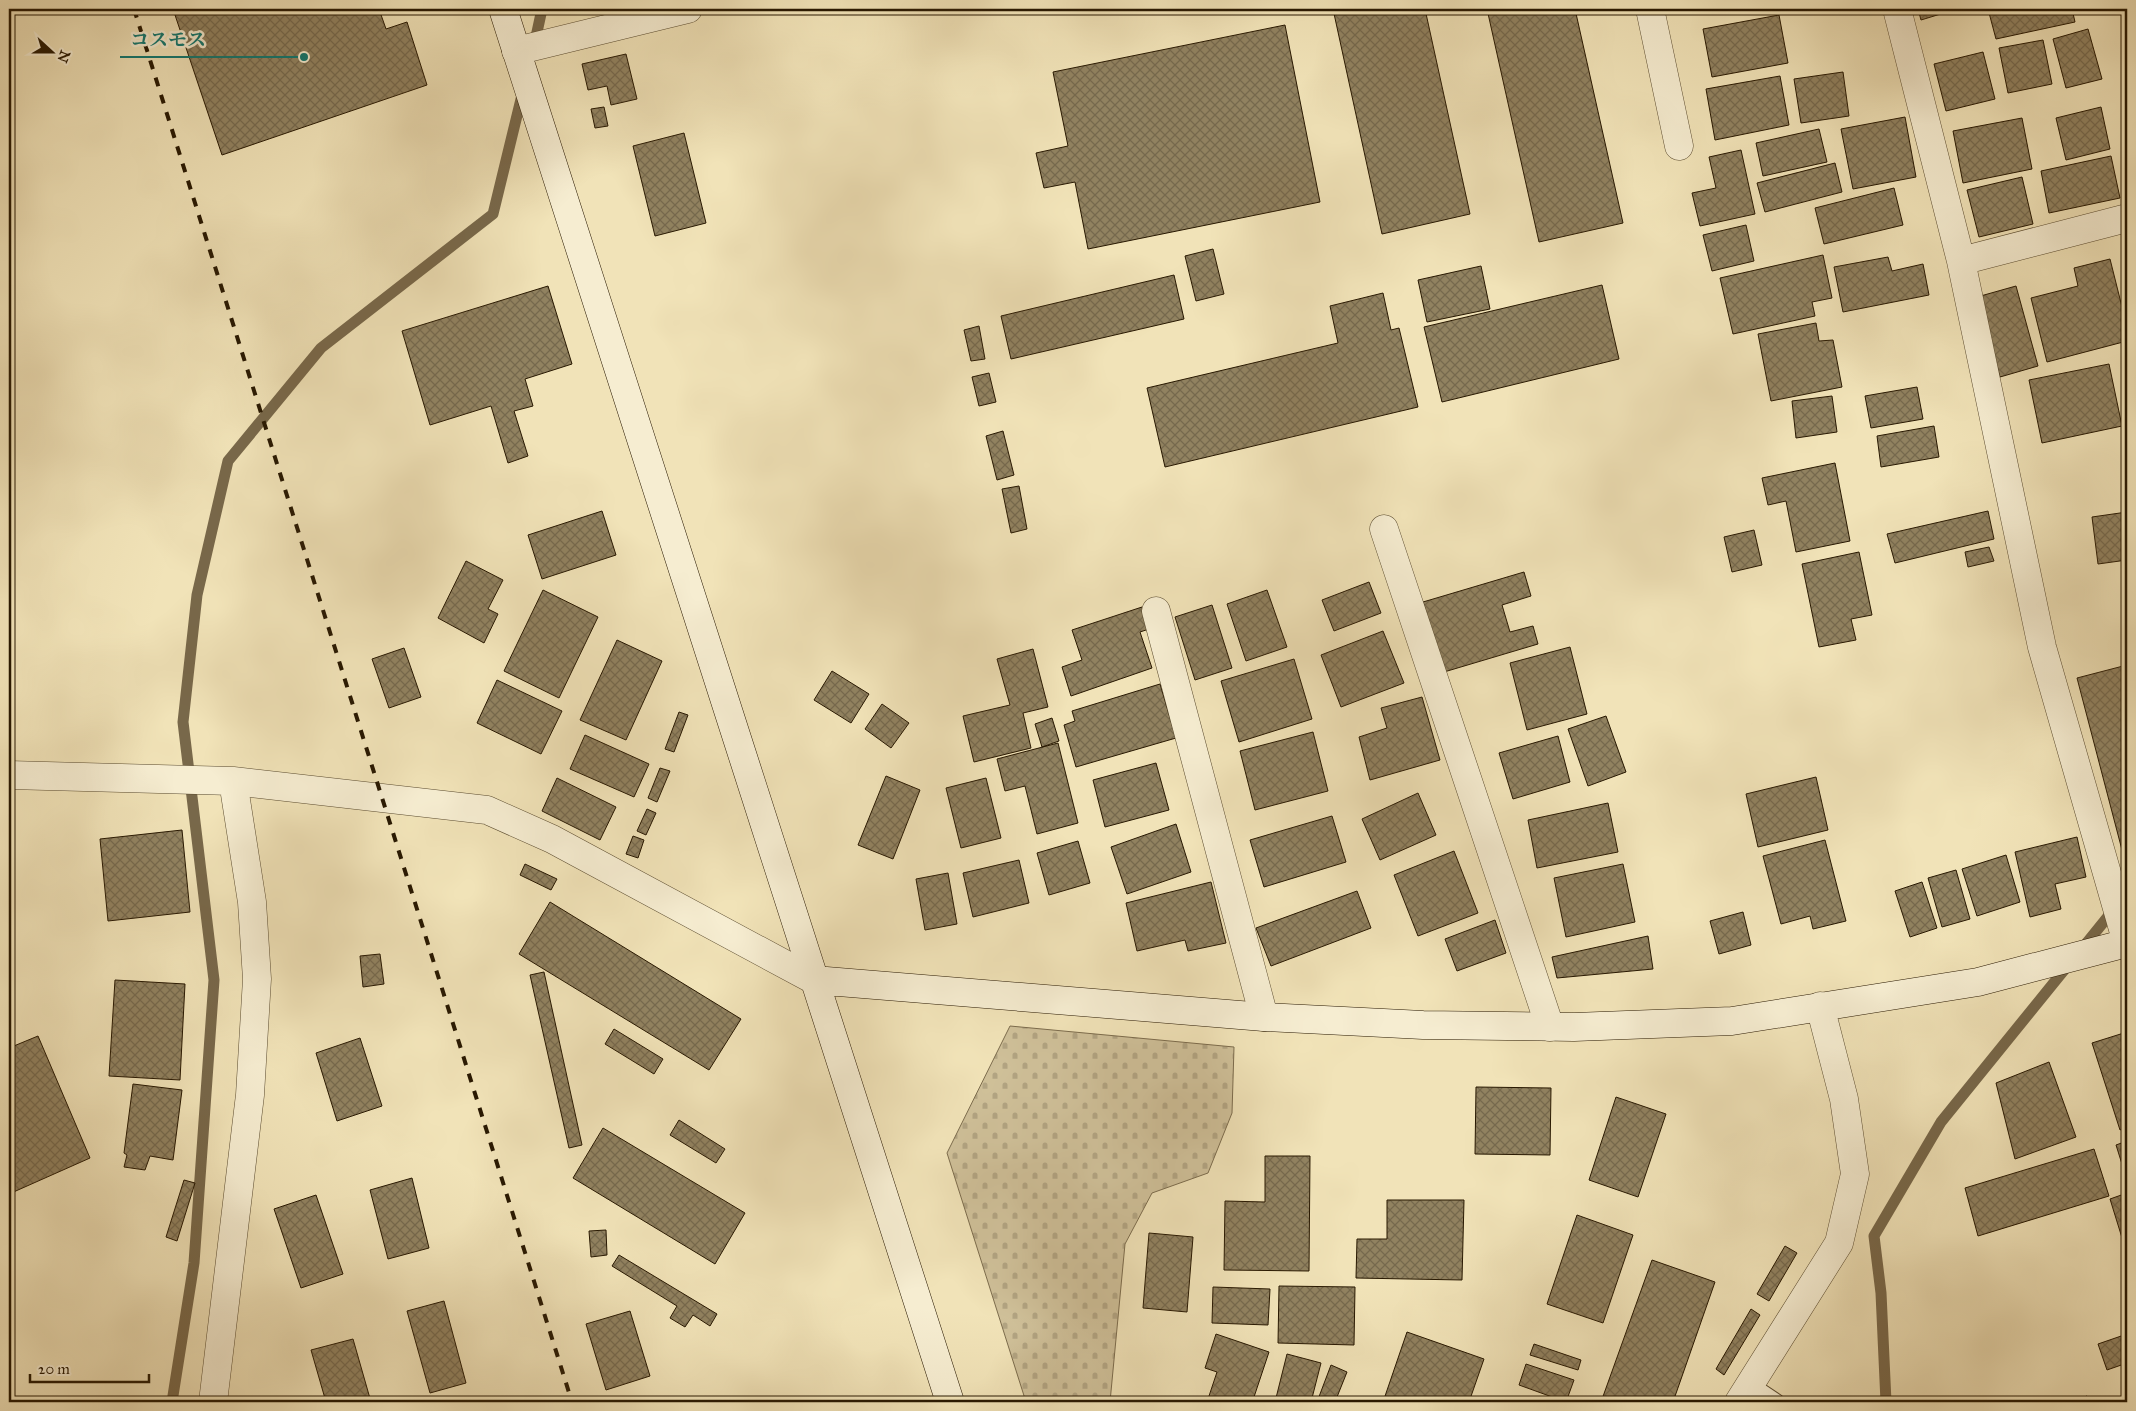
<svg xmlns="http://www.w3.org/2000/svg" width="2136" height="1411" viewBox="0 0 2136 1411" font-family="'IM FELL Great Primer','Noto Serif JP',serif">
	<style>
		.cemetery { fill: url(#cemetery-stones); stroke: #7c6c4d }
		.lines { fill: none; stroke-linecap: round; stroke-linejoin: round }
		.stream { stroke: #78684a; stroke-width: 11 }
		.building { fill: url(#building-cross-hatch); stroke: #281801 }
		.lane-casing { stroke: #5a4b2f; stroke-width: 17 }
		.street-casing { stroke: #5a4b2f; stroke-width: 29 }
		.secondary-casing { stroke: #281801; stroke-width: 29 }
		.lane { stroke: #f6edd1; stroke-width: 15 }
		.street { stroke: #f6edd1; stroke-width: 28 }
		.secondary { stroke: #f6edd1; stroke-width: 28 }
		.rail { stroke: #281801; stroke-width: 4; stroke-dasharray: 9 9; stroke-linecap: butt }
		.leader { fill: none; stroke: #0f766e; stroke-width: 2 }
		.callout-dot { fill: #0f766e; stroke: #f6edd1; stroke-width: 2 }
		.callout-label { font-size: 19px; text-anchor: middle; font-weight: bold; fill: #0f766e; stroke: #f6edd1; stroke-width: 5; stroke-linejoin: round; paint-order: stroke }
	</style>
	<defs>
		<pattern id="cemetery-stones" width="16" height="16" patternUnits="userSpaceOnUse" patternTransform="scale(1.25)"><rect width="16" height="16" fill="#cfc099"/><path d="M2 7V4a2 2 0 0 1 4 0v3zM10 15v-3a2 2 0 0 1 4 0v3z" fill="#b2a482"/></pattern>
		<pattern id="building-cross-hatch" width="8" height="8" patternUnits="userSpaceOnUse" patternTransform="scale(1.25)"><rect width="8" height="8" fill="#918260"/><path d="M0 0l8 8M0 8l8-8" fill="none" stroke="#76694d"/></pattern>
	</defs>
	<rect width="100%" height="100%" fill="#f1e3b8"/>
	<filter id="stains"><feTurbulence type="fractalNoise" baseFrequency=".004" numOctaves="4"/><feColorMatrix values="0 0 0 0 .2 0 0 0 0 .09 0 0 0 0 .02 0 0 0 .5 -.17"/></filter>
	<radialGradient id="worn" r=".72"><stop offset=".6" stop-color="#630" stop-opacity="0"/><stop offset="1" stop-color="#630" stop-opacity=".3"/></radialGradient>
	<!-- cemetery -->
	<path class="cemetery" d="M 1010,1026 L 1234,1047 L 1232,1113 L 1208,1173 L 1152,1193 L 1125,1244 L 1110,1402 L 1026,1402 L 947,1153 Z"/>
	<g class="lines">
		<!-- stream -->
		<path class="stream" d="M 534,46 L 542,9
			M 2081,950 L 2127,893
			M 172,1402 L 194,1263 L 214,980 L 183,722 L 197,595 L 228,461 L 321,348 L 493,214 L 523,91
			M 1886,1402 L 1881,1293 L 1874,1236 L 1941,1122 L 2069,964"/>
	</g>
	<!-- building -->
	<path class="building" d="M 173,9 L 379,9 L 386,29 L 407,22 L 427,85 L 222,155 Z
		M 1333,9 L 1425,9 L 1470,214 L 1382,234 Z
		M 1487,9 L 1575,9 L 1623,223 L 1539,242 Z
		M 1918,9 L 1957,9 L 1921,20 Z
		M 1988,9 L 2072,9 L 2075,22 L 1996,39 Z
		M 1779,15 L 1788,63 L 1712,77 L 1703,29 Z
		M 1285,25 L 1320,202 L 1088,249 L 1075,182 L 1044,188 L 1036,153 L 1068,146 L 1053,72 Z
		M 2088,29 L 2102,79 L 2066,88 L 2053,39 Z
		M 2043,40 L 2052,84 L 2008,93 L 1999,48 Z
		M 1983,52 L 1995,99 L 1946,111 L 1934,64 Z
		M 626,54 L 637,99 L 611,105 L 607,86 L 588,90 L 582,64 Z
		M 1843,72 L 1849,116 L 1801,123 L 1794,79 Z
		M 1780,76 L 1789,125 L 1715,140 L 1706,89 Z
		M 604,107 L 608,126 L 595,128 L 591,109 Z
		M 2101,107 L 2110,149 L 2066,160 L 2056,118 Z
		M 1905,117 L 1916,177 L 1853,189 L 1841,129 Z
		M 2022,118 L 2032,169 L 1963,183 L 1953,131 Z
		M 1819,129 L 1827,162 L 1763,176 L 1756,143 Z
		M 684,133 L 706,223 L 655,236 L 633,146 Z
		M 1741,150 L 1755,214 L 1700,226 L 1692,193 L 1716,188 L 1709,157 Z
		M 2111,156 L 2120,198 L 2049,213 L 2041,171 Z
		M 1835,163 L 1842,192 L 1765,212 L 1757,183 Z
		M 2022,177 L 2033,224 L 1979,237 L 1967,190 Z
		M 1894,188 L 1903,225 L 1824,244 L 1815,208 Z
		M 1746,225 L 1754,261 L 1712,271 L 1703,235 Z
		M 1213,249 L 1224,294 L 1196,301 L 1185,256 Z
		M 1823,255 L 1832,298 L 1812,302 L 1815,316 L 1733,334 L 1720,278 Z
		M 1888,257 L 1892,271 L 1923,264 L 1929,295 L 1843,312 L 1834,267 Z
		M 2110,259 L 2127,327 L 2127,341 L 2047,362 L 2031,298 L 2078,286 L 2074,268 Z
		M 1481,266 L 1490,309 L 1427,322 L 1418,280 Z
		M 1174,275 L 1184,319 L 1011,359 L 1001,316 Z
		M 1602,285 L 1619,359 L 1442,402 L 1424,327 Z
		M 548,286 L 572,364 L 525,379 L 533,406 L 514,411 L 528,456 L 508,463 L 491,406 L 430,425 L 402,331 Z
		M 2016,286 L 2038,366 L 2000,377 L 1977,297 Z
		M 1383,293 L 1391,330 L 1399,328 L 1418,407 L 1165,467 L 1147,388 L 1338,343 L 1330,306 Z
		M 1816,323 L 1819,341 L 1833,340 L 1842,387 L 1771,401 L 1758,334 Z
		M 979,326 L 985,359 L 971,361 L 964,330 Z
		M 2109,364 L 2122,426 L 2042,443 L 2029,380 Z
		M 989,373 L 996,402 L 979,406 L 972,377 Z
		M 1917,387 L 1923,419 L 1871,428 L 1865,396 Z
		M 1832,396 L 1837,432 L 1796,438 L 1792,401 Z
		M 1934,426 L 1939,457 L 1881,467 L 1877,436 Z
		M 1003,431 L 1014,475 L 997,480 L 986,436 Z
		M 1835,463 L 1850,541 L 1796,552 L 1786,501 L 1768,505 L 1762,478 Z
		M 1019,486 L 1027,529 L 1011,533 L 1002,489 Z
		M 602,511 L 616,555 L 542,579 L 528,535 Z
		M 1988,511 L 1994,539 L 1895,563 L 1887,534 Z
		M 2127,512 L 2127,560 L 2098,564 L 2092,517 Z
		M 1754,530 L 1762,565 L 1732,572 L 1724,537 Z
		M 1989,547 L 1994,561 L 1968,567 L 1965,552 Z
		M 1859,552 L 1872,615 L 1851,619 L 1856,640 L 1819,647 L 1802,564 Z
		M 466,561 L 503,580 L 488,609 L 498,614 L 484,643 L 438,618 Z
		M 1524,572 L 1531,596 L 1502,605 L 1510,632 L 1533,626 L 1538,644 L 1444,672 L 1423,602 Z
		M 1369,582 L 1381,613 L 1334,631 L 1322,600 Z
		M 543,590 L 598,617 L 559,698 L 504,671 Z
		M 1267,590 L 1287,647 L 1246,661 L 1227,604 Z
		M 1212,605 L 1232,668 L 1195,680 L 1175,617 Z
		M 1142,607 L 1149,629 L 1140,632 L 1152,668 L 1071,696 L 1062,667 L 1082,660 L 1072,630 Z
		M 1383,631 L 1404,683 L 1341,707 L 1321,655 Z
		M 617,640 L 662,661 L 626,740 L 580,720 Z
		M 1570,647 L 1587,714 L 1527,730 L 1510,663 Z
		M 404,648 L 421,697 L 389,708 L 372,659 Z
		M 1033,649 L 1048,707 L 1023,713 L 1031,748 L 974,762 L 963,716 L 1010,705 L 997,659 Z
		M 1294,659 L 1312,719 L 1239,742 L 1221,681 Z
		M 2127,665 L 2127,847 L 2122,850 L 2077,678 Z
		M 832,671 L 869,694 L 851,723 L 814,700 Z
		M 497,680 L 562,711 L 541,754 L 477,723 Z
		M 1160,684 L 1176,738 L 1076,767 L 1064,725 L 1075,721 L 1072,711 Z
		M 1422,697 L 1440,760 L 1370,780 L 1359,737 L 1387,728 L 1381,708 Z
		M 882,704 L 909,723 L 891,748 L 865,729 Z
		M 679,712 L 688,715 L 674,752 L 665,749 Z
		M 1606,716 L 1626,772 L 1588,786 L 1568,729 Z
		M 1052,718 L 1059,741 L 1042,747 L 1035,724 Z
		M 1313,732 L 1328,791 L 1255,810 L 1240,751 Z
		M 585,735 L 649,764 L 634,797 L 570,769 Z
		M 1558,736 L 1570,782 L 1513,799 L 1499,753 Z
		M 1058,743 L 1078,823 L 1037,834 L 1025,786 L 1005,791 L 997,759 Z
		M 1156,763 L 1169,810 L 1105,827 L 1093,780 Z
		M 660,768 L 670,771 L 657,802 L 648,798 Z
		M 886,776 L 920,790 L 893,859 L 858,845 Z
		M 1816,777 L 1828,830 L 1758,847 L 1746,794 Z
		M 557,778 L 616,807 L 600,840 L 542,811 Z
		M 986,778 L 1001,838 L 961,848 L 946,788 Z
		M 1418,793 L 1436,835 L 1380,860 L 1362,819 Z
		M 1608,803 L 1618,852 L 1537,868 L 1528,820 Z
		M 647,809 L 656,813 L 646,835 L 637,831 Z
		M 1332,816 L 1346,862 L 1264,887 L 1250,840 Z
		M 1176,824 L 1191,872 L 1127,894 L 1111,847 Z
		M 182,830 L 190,912 L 108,921 L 100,839 Z
		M 633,836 L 644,840 L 638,858 L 626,854 Z
		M 2077,837 L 2086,877 L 2055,884 L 2061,909 L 2030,917 L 2015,852 Z
		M 1825,840 L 1846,921 L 1813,929 L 1810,916 L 1781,924 L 1763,856 Z
		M 1078,841 L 1090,883 L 1049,895 L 1037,853 Z
		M 1454,851 L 1478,913 L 1418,936 L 1394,875 Z
		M 2006,855 L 2020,902 L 1977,916 L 1962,869 Z
		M 1019,860 L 1029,903 L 973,917 L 963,873 Z
		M 525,864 L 557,879 L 551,890 L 520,875 Z
		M 1623,864 L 1635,922 L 1566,937 L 1554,878 Z
		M 1956,870 L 1970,919 L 1942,927 L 1928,878 Z
		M 948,873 L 957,924 L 925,930 L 916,879 Z
		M 1211,882 L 1226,943 L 1188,951 L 1185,940 L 1137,951 L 1126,903 Z
		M 1922,882 L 1937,928 L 1910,937 L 1895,891 Z
		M 1357,891 L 1371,928 L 1271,966 L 1256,928 Z
		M 550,902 L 741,1019 L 709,1070 L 519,954 Z
		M 1743,912 L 1751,945 L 1719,954 L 1710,921 Z
		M 1495,920 L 1506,953 L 1457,971 L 1445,939 Z
		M 1648,936 L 1653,969 L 1557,978 L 1552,957 Z
		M 380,954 L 384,984 L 363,987 L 360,956 Z
		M 544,972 L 582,1145 L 569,1148 L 530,975 Z
		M 115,980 L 185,984 L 180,1080 L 109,1076 Z
		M 614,1029 L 663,1059 L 654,1074 L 605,1044 Z
		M 2127,1032 L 2127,1127 L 2120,1130 L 2092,1043 Z
		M 38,1036 L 90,1158 L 9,1194 L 9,1048 Z
		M 360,1038 L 382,1106 L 337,1121 L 316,1053 Z
		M 2049,1062 L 2076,1137 L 2015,1159 L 1996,1083 Z
		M 133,1084 L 182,1090 L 173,1160 L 150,1156 L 145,1170 L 124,1167 L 127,1155 L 124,1153 Z
		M 1476,1087 L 1551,1088 L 1550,1155 L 1475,1154 Z
		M 1616,1097 L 1666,1114 L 1638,1197 L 1589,1180 Z
		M 679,1120 L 725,1149 L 716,1163 L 670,1135 Z
		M 603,1128 L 745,1213 L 715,1264 L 573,1178 Z
		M 2127,1141 L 2127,1180 L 2116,1145 Z
		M 2094,1149 L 2109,1196 L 1978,1236 L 1965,1188 Z
		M 1265,1156 L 1310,1156 L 1309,1271 L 1224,1270 L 1225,1201 L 1265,1202 Z
		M 412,1178 L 429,1248 L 388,1259 L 370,1190 Z
		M 184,1180 L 195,1183 L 177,1241 L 166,1237 Z
		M 2127,1193 L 2127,1254 L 2110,1199 Z
		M 316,1195 L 343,1274 L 301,1288 L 274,1209 Z
		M 1387,1200 L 1464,1200 L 1462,1280 L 1356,1278 L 1357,1239 L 1387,1239 Z
		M 1577,1215 L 1633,1235 L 1603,1323 L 1547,1304 Z
		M 606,1230 L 607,1255 L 591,1257 L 589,1231 Z
		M 1149,1233 L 1193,1237 L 1187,1312 L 1143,1308 Z
		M 1785,1246 L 1797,1253 L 1769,1301 L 1757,1294 Z
		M 619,1255 L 717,1314 L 710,1326 L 693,1315 L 685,1327 L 670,1318 L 677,1306 L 612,1266 Z
		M 1652,1260 L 1715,1282 L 1673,1402 L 1601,1402 Z
		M 1279,1286 L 1355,1287 L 1354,1345 L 1278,1343 Z
		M 1213,1287 L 1270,1289 L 1268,1325 L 1212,1323 Z
		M 444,1301 L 466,1383 L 430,1393 L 407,1311 Z
		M 1751,1309 L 1760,1315 L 1724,1375 L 1716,1369 Z
		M 630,1311 L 650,1376 L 606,1390 L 586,1324 Z
		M 1407,1332 L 1484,1359 L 1469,1402 L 1383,1402 Z
		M 1216,1334 L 1269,1352 L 1254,1397 L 1264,1402 L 1207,1402 L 1217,1372 L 1205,1368 Z
		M 2127,1334 L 2127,1363 L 2107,1370 L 2098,1344 Z
		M 353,1339 L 371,1402 L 326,1402 L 311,1350 Z
		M 1534,1344 L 1581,1360 L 1578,1370 L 1530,1355 Z
		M 1287,1354 L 1321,1363 L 1311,1402 L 1275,1402 Z
		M 1526,1364 L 1574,1380 L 1566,1402 L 1519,1385 Z
		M 1331,1365 L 1347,1372 L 1335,1402 L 1317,1402 Z
		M 2087,1396 L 2089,1402 L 2069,1402 Z"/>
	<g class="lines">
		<!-- lane casing -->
		<g class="lane-casing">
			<path id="lane" d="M 1750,1384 L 1777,1402"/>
		</g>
		<!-- street casing -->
		<g class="street-casing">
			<path id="street" d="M 1650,9 L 1679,146
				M 1897,9 L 1961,261 L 2042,647 L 2127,943
				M 516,51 L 688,9
				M 1961,261 L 2127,218
				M 1384,529 L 1550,1027
				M 1156,611 L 1264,1017
				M 9,775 L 233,781 L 487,810 L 552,839 L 814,980
				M 213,1402 L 250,1095 L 257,979 L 252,902 L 233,781
				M 1739,1402 L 1839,1243 L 1855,1174 L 1844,1099 L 1820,1006"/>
		</g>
		<!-- secondary casing -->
		<g class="secondary-casing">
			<path id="secondary" d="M 503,9 L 950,1402
				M 814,980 L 1264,1017 L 1423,1025 L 1574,1027 L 1732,1021 L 1978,982 L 2127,943"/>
		</g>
		<!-- lane -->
		<use href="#lane" class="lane"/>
		<!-- street -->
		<use href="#street" class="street"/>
		<!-- secondary -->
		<use href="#secondary" class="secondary"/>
		<!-- rail -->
		<path class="rail" d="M 134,9 L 572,1402"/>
	</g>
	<!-- callouts -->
	<path class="leader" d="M304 57L216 57H120"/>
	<circle class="callout-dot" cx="304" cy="57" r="5"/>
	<g class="callout-label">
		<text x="168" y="46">コスモス</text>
	</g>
	<!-- margin -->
	<rect width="2136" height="1411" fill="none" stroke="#f1e3b8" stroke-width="30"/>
	<rect x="10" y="10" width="2116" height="1391" fill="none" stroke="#281801" stroke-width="2.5"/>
	<rect x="15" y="15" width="2106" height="1381" fill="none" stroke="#281801"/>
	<!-- north arrow -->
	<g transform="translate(52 52) rotate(111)" stroke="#f6edd1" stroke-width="4" paint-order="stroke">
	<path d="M0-4L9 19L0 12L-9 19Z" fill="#281801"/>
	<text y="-8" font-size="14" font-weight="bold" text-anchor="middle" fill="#281801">N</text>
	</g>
	<!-- scale -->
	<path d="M30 1374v8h119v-8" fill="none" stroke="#281801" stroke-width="2.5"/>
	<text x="38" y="1374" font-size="15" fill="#281801" stroke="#f6edd1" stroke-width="4" paint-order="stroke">20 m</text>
	<rect width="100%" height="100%" filter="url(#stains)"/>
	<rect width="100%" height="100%" fill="url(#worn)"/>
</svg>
